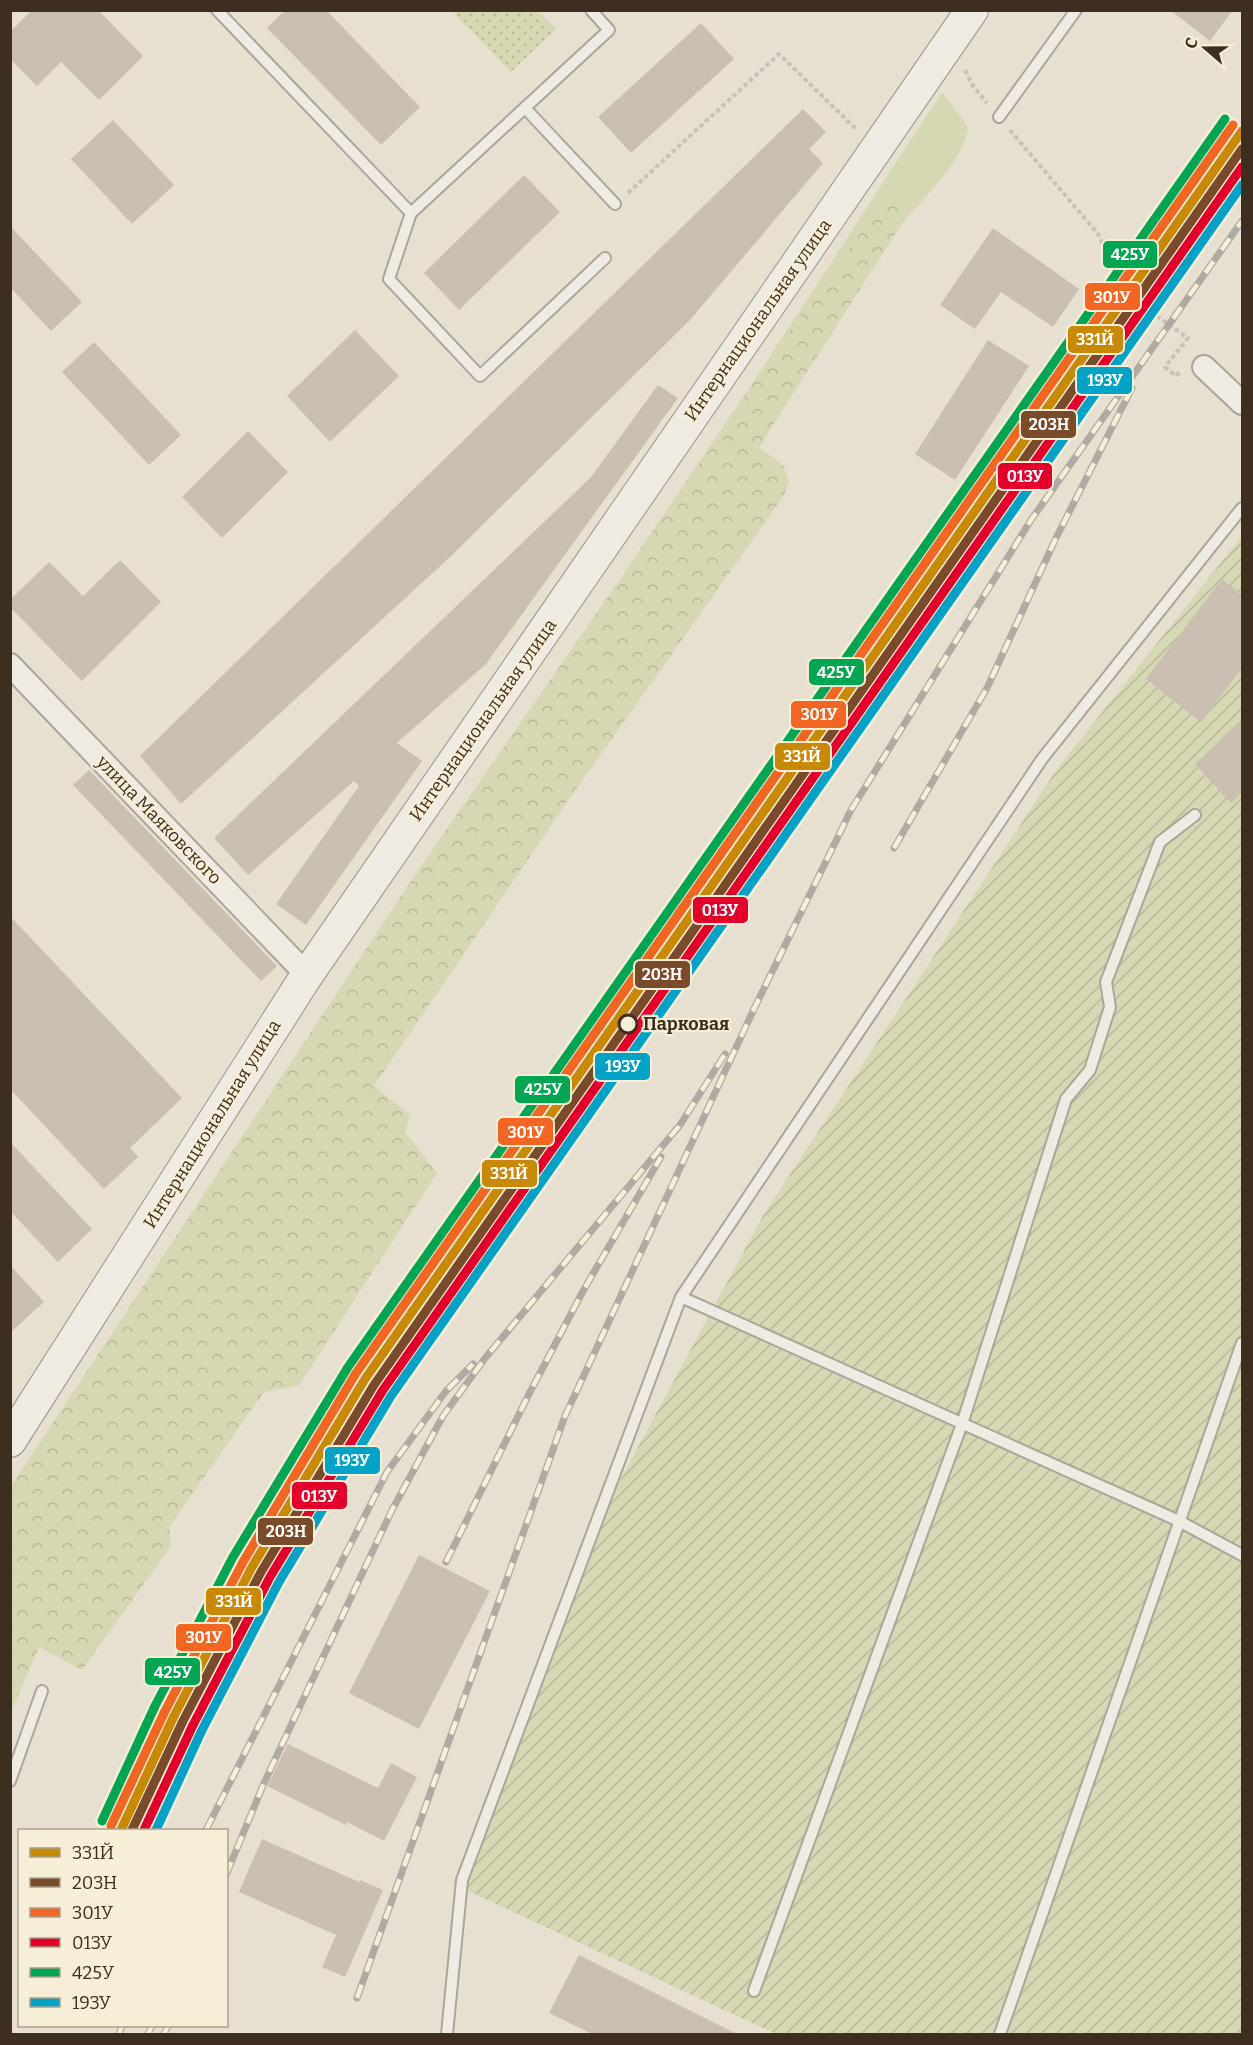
<svg xmlns="http://www.w3.org/2000/svg" width="1253" height="2045" viewBox="0 0 1253 2045" font-family="Bitter,serif">
	<style>
		.grass { fill: #d6d7b3 }
		.forest { fill: url(#forest-crowns) }
		.park { fill: url(#park-dots) }
		.garden { fill: url(#garden-furrows) }
		.building { fill: #cbbfb2 }
		.lines { fill: none; stroke-linecap: round; stroke-linejoin: round }
		.service-casing { stroke: #ada599; stroke-width: 14 }
		.minor-casing { stroke: #ada599; stroke-width: 26 }
		.secondary-casing { stroke: #9c958a; stroke-width: 34 }
		.path { stroke: #c8c2b9; stroke-width: 4; stroke-dasharray: 4.5 3; stroke-linecap: butt }
		.service { stroke: #efebe3; stroke-width: 10 }
		.minor { stroke: #efebe3; stroke-width: 22 }
		.secondary { stroke: #efebe3; stroke-width: 32 }
		.rail-casing { stroke: #afaaa2; stroke-width: 7 }
		.rail { stroke: #f7eed8; stroke-width: 4.5; stroke-dasharray: 14; stroke-linecap: butt }
		.rail-1-casing { stroke: #f7eed8; stroke-width: 14 }
		.rail-2-casing { stroke: #f7eed8; stroke-width: 14 }
		.rail-3-casing { stroke: #f7eed8; stroke-width: 14 }
		.rail-4-casing { stroke: #f7eed8; stroke-width: 14 }
		.rail-5-casing { stroke: #f7eed8; stroke-width: 14 }
		.rail-6-casing { stroke: #f7eed8; stroke-width: 14 }
		.rail-1 { stroke: #c88808; stroke-width: 9 }
		.rail-2 { stroke: #7a4b2a; stroke-width: 9 }
		.rail-3 { stroke: #f26522; stroke-width: 9 }
		.rail-4 { stroke: #e4002b; stroke-width: 9 }
		.rail-5 { stroke: #00a651; stroke-width: 9 }
		.rail-6 { stroke: #03a3c5; stroke-width: 9 }
		.stop-dot { fill: #f7eed8; stroke: #3d2e20; stroke-width: 3 }
		.labels { text-anchor: middle; stroke-width: 4.5; stroke-linejoin: round; paint-order: stroke }
		.street-label { font-size: 18px; fill: #3d2e20; stroke: #f7eed8 }
		.stop-label { font-size: 18px; font-weight: bold; fill: #3d2e20; stroke: #f7eed8; text-anchor: start }
		.line-badge { stroke: #f7eed8; stroke-width: 2 }
		.badge-label { font-size: 16px; text-anchor: middle; font-weight: bold; fill: #fff }
	</style>
	<defs>
		<pattern id="forest-crowns" width="20" height="18" patternUnits="userSpaceOnUse" patternTransform="scale(1.5)"><rect width="20" height="18" fill="#d6d7b3"/><path d="M2 6a3 3 0 1 1 6 0M12 15a3 3 0 1 1 6 0" fill="none" stroke="#b9b99a"/></pattern>
		<pattern id="park-dots" width="8" height="8" patternUnits="userSpaceOnUse" patternTransform="scale(1.5)"><rect width="8" height="8" fill="#d6d7b3"/><path d="M2 2h.1M6 6h.1" fill="none" stroke="#b9b99a" stroke-width="1.8" stroke-linecap="round"/></pattern>
		<pattern id="garden-furrows" width="10" height="10" patternUnits="userSpaceOnUse" patternTransform="scale(1.5)"><rect width="10" height="10" fill="#d6d7b3"/><path d="M-1 1l2-2M0 10L10 0M9 11l2-2" fill="none" stroke="#b9b99a"/></pattern>
	</defs>
	<rect width="100%" height="100%" fill="#e7e0d1"/>
	<!-- grass -->
	<path class="grass" d="M 942,92 L 968,127 C 964,160 925,197 903,222 L 906,210 L 754,381 Z"/>
	<!-- forest -->
	<path class="forest" d="M 894,198 L 900,201 L 906,210 L 903,222 L 759,447 L 783,465 L 789,482 L 783,497 L 565,805 L 374,1086 L 410,1114 L 405,1132 L 437,1173 L 299,1385 L 264,1392 L 169,1527 L 171,1546 L 82,1670 L 39,1647 L 11,1712 L 11,1486 L 415,875 L 625,572 L 754,381 L 880,205 Z"/>
	<!-- park -->
	<path class="park" d="M 452,11 L 538,11 L 556,29 L 511,72 Z"/>
	<!-- garden -->
	<path class="garden" d="M 1242,536 L 1242,2034 L 776,2034 L 453,1884 L 598,1521 L 764,1214 L 1057,769 Z"/>
	<!-- building -->
	<path class="building" d="M 32,10 L 98,10 L 143,56 L 99,100 L 61,62 L 37,86 L 10,59 L 10,32 Z
		M 285,10 L 326,10 L 420,107 L 381,145 L 267,28 Z
		M 1170,10 L 1233,10 L 1210,41 Z
		M 701,23 L 734,59 L 631,153 L 598,117 Z
		M 803,109 L 826,132 L 809,149 L 823,163 L 690,320 L 449,558 L 181,804 L 140,756 Z
		M 113,120 L 174,185 L 132,224 L 71,159 Z
		M 524,175 L 560,212 L 459,310 L 424,273 Z
		M 10,226 L 82,302 L 51,331 L 10,287 Z
		M 993,228 L 1079,289 L 1053,327 L 1001,292 L 975,329 L 940,305 Z
		M 355,330 L 399,376 L 330,442 L 287,396 Z
		M 988,340 L 1029,366 L 955,480 L 915,454 Z
		M 94,342 L 181,435 L 149,465 L 62,372 Z
		M 658,385 L 678,398 L 486,664 L 397,743 L 422,761 L 306,925 L 276,904 L 359,786 L 354,781 L 248,875 L 214,838 L 591,477 Z
		M 248,431 L 288,472 L 222,538 L 182,497 Z
		M 120,560 L 161,602 L 82,681 L 10,607 L 10,600 L 49,562 L 83,596 Z
		M 1222,579 L 1242,595 L 1242,668 L 1201,722 L 1146,679 Z
		M 1242,719 L 1242,792 L 1231,803 L 1195,764 Z
		M 89,770 L 277,966 L 261,981 L 73,785 Z
		M 10,916 L 182,1098 L 130,1148 L 138,1157 L 104,1189 L 10,1089 Z
		M 10,1142 L 92,1229 L 58,1262 L 10,1211 Z
		M 10,1265 L 44,1302 L 10,1333 Z
		M 419,1555 L 490,1591 L 419,1729 L 349,1693 Z
		M 288,1744 L 378,1788 L 391,1763 L 417,1777 L 384,1841 L 347,1822 L 346,1825 L 267,1786 Z
		M 262,1839 L 359,1882 L 360,1880 L 383,1890 L 345,1977 L 322,1967 L 336,1935 L 239,1892 Z
		M 579,1955 L 737,2034 L 592,2034 L 549,2013 Z"/>
	<g class="lines">
		<!-- service casing -->
		<g class="service-casing">
			<path id="service" d="M 217,10 L 411,213 L 389,279 L 480,376 L 605,258
				M 525,108 L 615,204
				M 999,117 L 1076,10
				M 411,213 L 609,30 L 591,10
				M 681,1297 L 1179,1521 L 1242,1555
				M 10,1781 L 42,1691
				M 754,1991 L 962,1424 L 1066,1099 L 1090,1070 L 1110,1007 L 1106,982 L 1160,842 L 1195,815
				M 447,2034 L 462,1880 L 681,1297 L 1042,759 L 1242,508
				M 1000,2034 L 1242,1343"/>
		</g>
		<!-- minor casing -->
		<g class="minor-casing">
			<path id="minor" d="M 1204,367 L 1242,403
				M 10,665 L 307,975"/>
		</g>
		<!-- secondary casing -->
		<g class="secondary-casing">
			<path id="secondary" d="M 10,1441 L 307,975 L 972,10"/>
		</g>
		<!-- path -->
		<path class="path" d="M 965,70 L 973,86 L 987,103
			M 1010,130 L 1098,234 L 1127,295 L 1188,338 L 1165,367 L 1176,376 L 1181,370
			M 628,193 L 779,54 L 857,130"/>
		<!-- service -->
		<use href="#service" class="service"/>
		<!-- minor -->
		<use href="#minor" class="minor"/>
		<!-- secondary -->
		<use href="#secondary" class="secondary"/>
		<!-- rail casing -->
		<g class="rail-casing">
			<path id="rail" d="M 894,848 L 987,688 L 1056,538 L 1132,388
				M 446,1562 L 529,1394 L 583,1291 L 661,1157
				M 206,1830 L 387,1472 L 446,1391 L 473,1364
				M 226,1875 L 264,1783 L 392,1510 L 443,1416 L 486,1357 L 680,1125 L 725,1054
				M 357,1998 L 565,1416 L 753,1011 L 851,810 L 1031,520 L 1242,221
				M 119,2034 L 122,2026
				M 148,2034 L 152,2026
				M 164,2034 L 168,2026"/>
		</g>
		<!-- rail -->
		<use href="#rail" class="rail"/>
		<!-- rail-1 casing -->
		<g class="rail-1-casing">
			<path id="rail-1" d="M 121,1830 L 174,1716 L 252,1567 L 365,1379 L 1242,131"/>
		</g>
		<!-- rail-2 casing -->
		<g class="rail-2-casing">
			<path id="rail-2" d="M 132,1830 L 183,1721 L 261,1572 L 374,1385 L 1242,149"/>
		</g>
		<!-- rail-3 casing -->
		<g class="rail-3-casing">
			<path id="rail-3" d="M 111,1826 L 165,1711 L 243,1562 L 356,1373 L 1233,125"/>
		</g>
		<!-- rail-4 casing -->
		<g class="rail-4-casing">
			<path id="rail-4" d="M 144,1830 L 193,1725 L 270,1577 L 383,1390 L 1242,167"/>
		</g>
		<!-- rail-5 casing -->
		<g class="rail-5-casing">
			<path id="rail-5" d="M 102,1821 L 155,1706 L 233,1557 L 348,1367 L 1225,119"/>
		</g>
		<!-- rail-6 casing -->
		<g class="rail-6-casing">
			<path id="rail-6" d="M 156,1830 L 202,1730 L 279,1582 L 391,1396 L 1242,185"/>
		</g>
		<!-- rail-1 -->
		<use href="#rail-1" class="rail-1"/>
		<!-- rail-2 -->
		<use href="#rail-2" class="rail-2"/>
		<!-- rail-3 -->
		<use href="#rail-3" class="rail-3"/>
		<!-- rail-4 -->
		<use href="#rail-4" class="rail-4"/>
		<!-- rail-5 -->
		<use href="#rail-5" class="rail-5"/>
		<!-- rail-6 -->
		<use href="#rail-6" class="rail-6"/>
	</g>
	<!-- markers -->
	<circle class="stop-dot" cx="628" cy="1024" r="9"/>
	<g class="labels">
		<!-- street labels -->
		<g class="street-label">
			<text transform="translate(758 320) rotate(-55)" y="6">Интернациональная улица</text>
			<text transform="translate(483 720) rotate(-55)" y="6">Интернациональная улица</text>
			<text transform="translate(159 820) rotate(46)" y="6">улица Маяковского</text>
			<text transform="translate(212 1124) rotate(-58)" y="6">Интернациональная улица</text>
		</g>
		<!-- stop labels -->
		<g class="stop-label">
			<text x="643" y="1030">Парковая</text>
		</g>
	</g>
	<g class="line-badge">
		<rect x="1102" y="240" width="56" height="29" rx="6" fill="#00a651"/>
		<rect x="1084" y="282" width="57" height="29" rx="6" fill="#f26522"/>
		<rect x="1067" y="325" width="57" height="29" rx="6" fill="#c88808"/>
		<rect x="1076" y="366" width="57" height="29" rx="6" fill="#03a3c5"/>
		<rect x="1020" y="410" width="57" height="29" rx="6" fill="#7a4b2a"/>
		<rect x="997" y="462" width="56" height="28" rx="6" fill="#e4002b"/>
		<rect x="808" y="658" width="57" height="28" rx="6" fill="#00a651"/>
		<rect x="790" y="700" width="57" height="29" rx="6" fill="#f26522"/>
		<rect x="774" y="742" width="57" height="29" rx="6" fill="#c88808"/>
		<rect x="692" y="896" width="57" height="28" rx="6" fill="#e4002b"/>
		<rect x="634" y="960" width="57" height="29" rx="6" fill="#7a4b2a"/>
		<rect x="594" y="1052" width="57" height="29" rx="6" fill="#03a3c5"/>
		<rect x="514" y="1075" width="57" height="29" rx="6" fill="#00a651"/>
		<rect x="497" y="1117" width="57" height="29" rx="6" fill="#f26522"/>
		<rect x="481" y="1159" width="57" height="29" rx="6" fill="#c88808"/>
		<rect x="324" y="1446" width="57" height="29" rx="6" fill="#03a3c5"/>
		<rect x="291" y="1481" width="57" height="29" rx="6" fill="#e4002b"/>
		<rect x="257" y="1517" width="57" height="29" rx="6" fill="#7a4b2a"/>
		<rect x="205" y="1587" width="57" height="29" rx="6" fill="#c88808"/>
		<rect x="175" y="1623" width="57" height="29" rx="6" fill="#f26522"/>
		<rect x="144" y="1657" width="57" height="29" rx="6" fill="#00a651"/>
	</g>
	<g class="badge-label">
		<text x="1130" y="260">425У</text>
		<text x="1112" y="303">301У</text>
		<text x="1095" y="345">331Й</text>
		<text x="1105" y="386">193У</text>
		<text x="1049" y="430">203Н</text>
		<text x="1025" y="482">013У</text>
		<text x="836" y="678">425У</text>
		<text x="819" y="720">301У</text>
		<text x="802" y="762">331Й</text>
		<text x="720" y="916">013У</text>
		<text x="662" y="980">203Н</text>
		<text x="623" y="1072">193У</text>
		<text x="543" y="1095">425У</text>
		<text x="526" y="1138">301У</text>
		<text x="509" y="1179">331Й</text>
		<text x="352" y="1466">193У</text>
		<text x="319" y="1502">013У</text>
		<text x="286" y="1537">203Н</text>
		<text x="234" y="1607">331Й</text>
		<text x="204" y="1643">301У</text>
		<text x="173" y="1678">425У</text>
	</g>
	<!-- border -->
	<rect width="1253" height="2045" fill="none" stroke="#3d2e20" stroke-width="24"/>
	<!-- legend -->
	<rect x="18" y="1829" width="210" height="198" fill="#f7eed8" stroke="#ada18e" stroke-width="1.5"/>
	<rect x="30" y="1848" width="30" height="9" fill="#c88808" stroke="#ada18e" stroke-width="1.5"/>
	<text x="72" y="1859" font-size="18" fill="#3d2e20">331Й</text>
	<rect x="30" y="1878" width="30" height="9" fill="#7a4b2a" stroke="#ada18e" stroke-width="1.5"/>
	<text x="72" y="1889" font-size="18" fill="#3d2e20">203Н</text>
	<rect x="30" y="1908" width="30" height="9" fill="#f26522" stroke="#ada18e" stroke-width="1.5"/>
	<text x="72" y="1919" font-size="18" fill="#3d2e20">301У</text>
	<rect x="30" y="1938" width="30" height="9" fill="#e4002b" stroke="#ada18e" stroke-width="1.5"/>
	<text x="72" y="1949" font-size="18" fill="#3d2e20">013У</text>
	<rect x="30" y="1968" width="30" height="9" fill="#00a651" stroke="#ada18e" stroke-width="1.5"/>
	<text x="72" y="1979" font-size="18" fill="#3d2e20">425У</text>
	<rect x="30" y="1998" width="30" height="9" fill="#03a3c5" stroke="#ada18e" stroke-width="1.5"/>
	<text x="72" y="2009" font-size="18" fill="#3d2e20">193У</text>
	<!-- north arrow -->
	<g transform="translate(1205 48) rotate(290)" stroke="#f7eed8" stroke-width="4.5" paint-order="stroke">
	<path d="M0-4.5L10 22L0 15L-10 22Z" fill="#3d2e20"/>
	<text y="-9" font-size="16" font-weight="bold" text-anchor="middle" fill="#3d2e20">С</text>
	</g>
</svg>
